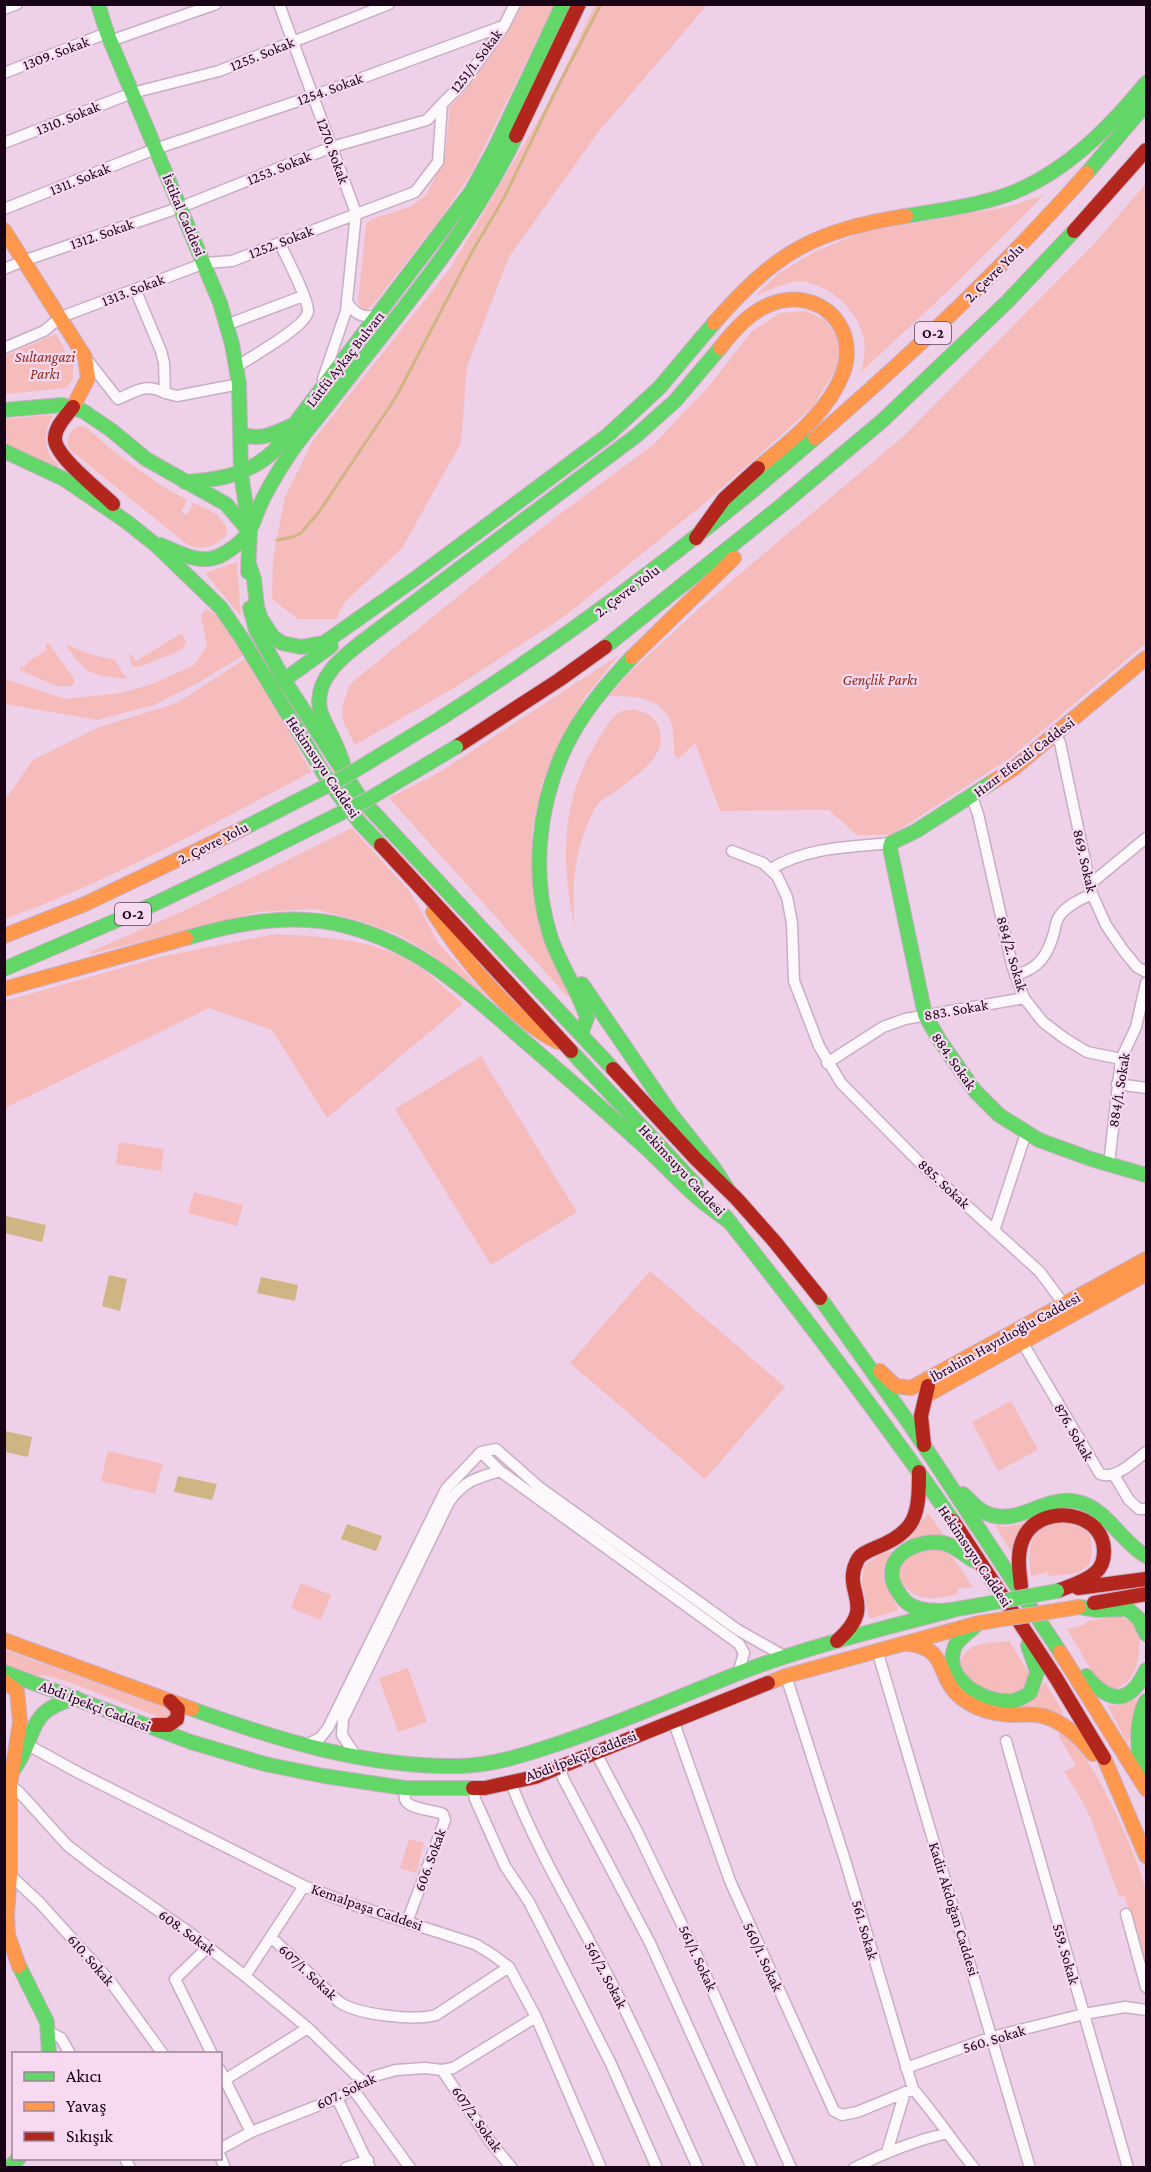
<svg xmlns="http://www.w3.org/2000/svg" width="1151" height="2172" viewBox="0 0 1151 2172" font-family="'Crimson Pro',serif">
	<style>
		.green { fill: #f6bcbc }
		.water { fill: #ceb583 }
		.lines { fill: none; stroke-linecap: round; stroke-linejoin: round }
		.stream { stroke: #ceb583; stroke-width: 3 }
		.street-casing { stroke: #c8aec3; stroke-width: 13 }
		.fast-casing { stroke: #c8aec3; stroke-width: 16 }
		.slow-casing { stroke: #c8aec3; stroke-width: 16 }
		.jam-casing { stroke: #c8aec3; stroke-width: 16 }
		.street { stroke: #fcf8fc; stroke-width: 10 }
		.fast { stroke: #63d668; stroke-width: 14 }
		.slow { stroke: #ff974d; stroke-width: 14 }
		.jam { stroke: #b3261e; stroke-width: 14 }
		.fast-bridge-casing { stroke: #c6b7c4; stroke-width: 16; stroke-linecap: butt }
		.slow-bridge-casing { stroke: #c6b7c4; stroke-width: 16; stroke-linecap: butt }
		.fast-bridge { stroke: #63d668; stroke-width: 14 }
		.slow-bridge { stroke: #ff974d; stroke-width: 14 }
		.labels { text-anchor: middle; stroke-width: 4.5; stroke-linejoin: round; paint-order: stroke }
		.shield { fill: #f7daf1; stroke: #5c4458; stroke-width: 1.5 }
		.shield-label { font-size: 14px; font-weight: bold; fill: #190316 }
		.street-label { font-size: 15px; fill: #190316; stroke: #f7daf1 }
		.park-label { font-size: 15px; font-style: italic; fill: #8c2b17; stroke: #f7daf1 }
	</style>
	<rect width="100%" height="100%" fill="#eed0e8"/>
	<!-- green -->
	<path class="green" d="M 523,5 L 554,5 L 472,172 L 443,215 L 372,306 L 366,310 L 360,306 L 358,301 L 366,225 L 371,219 L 410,207 L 427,194 L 445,157 L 450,107 L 469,86 L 507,33 Z
		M 595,5 L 707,5 L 599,131 L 509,257 L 467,366 L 461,443 L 402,548 L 344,603 L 336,619 L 298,619 L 272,599 L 273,559 L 285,497 L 312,442 L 451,267 L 549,102 Z
		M 1146,183 L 1146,643 L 1010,758 L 891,835 L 857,835 L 829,810 L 720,811 L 695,743 L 678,759 L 674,754 C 677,705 654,695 609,696 L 630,672 L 703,605 L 906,434 L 1095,243 Z
		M 1044,195 L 949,290 L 861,372 C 863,362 866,351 864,340 C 859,311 830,284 800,281 C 791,280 767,291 756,295 L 778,274 L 814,252 L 863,232 L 1007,207 Z
		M 806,311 L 825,320 L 840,341 L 837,368 L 812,408 L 701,506 L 565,616 L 459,685 L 355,745 C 340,714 338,717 350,684 L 548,523 L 654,444 L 709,386 L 751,332 L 780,313 Z
		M 56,334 L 73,366 L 73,379 L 66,388 L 5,394 L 5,356 Z
		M 50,415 L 53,416 C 42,433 43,453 59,465 L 57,467 L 7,445 L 5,419 Z
		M 79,426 L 86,427 L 113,451 L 159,484 L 187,500 L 181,512 L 187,515 L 193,503 C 209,509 220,513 227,529 L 226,536 C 214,547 203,551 188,545 L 70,450 C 65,439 69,431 79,426 Z
		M 237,562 L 241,616 L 205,573 Z
		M 206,609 C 225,617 236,637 247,653 L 201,681 L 154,705 L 97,720 L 5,704 L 5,679 L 65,699 L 122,693 L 152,684 L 194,665 L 207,646 L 201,616 Z
		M 182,633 L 186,642 L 182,650 L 139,667 L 132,666 L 129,655 L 131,654 L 136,661 Z
		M 48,642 L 75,680 L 72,686 L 56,686 L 20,670 L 20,665 L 23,668 L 27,665 L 27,662 L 47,650 L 45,646 Z
		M 66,645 L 93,655 L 115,660 L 123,674 L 127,677 L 126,679 C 90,674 87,676 66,645 Z
		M 619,655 L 585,697 L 563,736 L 543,780 L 532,832 L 534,900 L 576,1002 L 566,995 L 389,798 L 440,772 Z
		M 248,657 L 311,772 C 211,825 111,881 5,919 L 5,800 L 33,760 L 97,728 L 177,703 Z
		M 634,709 C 647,713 657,717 660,731 C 667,759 632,778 613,793 C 607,797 599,801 595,808 C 574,848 571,884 575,929 C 561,864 560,804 595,745 C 601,735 609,718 620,712 C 624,710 630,710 634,709 Z
		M 352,828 L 411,893 L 439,944 L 489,999 L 428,952 L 397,934 L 358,920 L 314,909 L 259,912 L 91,954 L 90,952 L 190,908 Z
		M 275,934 C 326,937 377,938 421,968 C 436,979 449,992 463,1004 L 327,1118 L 272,1030 L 209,1008 L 5,1108 L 5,1001 L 160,957 Z
		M 481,1056 L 577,1212 L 491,1265 L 395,1109 Z
		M 119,1142 L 164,1149 L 161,1171 L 116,1164 Z
		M 194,1192 L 243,1205 L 237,1226 L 188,1213 Z
		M 650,1271 L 785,1387 L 705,1479 L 570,1363 Z
		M 1011,1401 L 1038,1450 L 998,1471 L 972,1422 Z
		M 108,1451 L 163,1464 L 155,1494 L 101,1481 Z
		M 928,1513 L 945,1537 L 906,1543 Z
		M 1058,1518 C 1087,1528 1098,1532 1089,1565 L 1078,1573 L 1049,1576 L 1048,1572 L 1031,1576 C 1027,1547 1029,1531 1058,1518 Z
		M 1023,1523 L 1024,1525 L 1011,1552 L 995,1525 L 1006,1527 Z
		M 941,1548 L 954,1559 L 973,1587 L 957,1589 L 958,1594 C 929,1601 914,1602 897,1576 L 903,1556 L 922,1550 Z
		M 894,1550 C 875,1570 885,1586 898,1607 L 897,1611 L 869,1619 L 862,1583 L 864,1566 L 877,1556 Z
		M 301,1583 L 331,1595 L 321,1620 L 291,1608 Z
		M 1111,1617 L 1120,1617 L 1132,1622 C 1134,1628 1138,1633 1139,1640 C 1141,1663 1129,1702 1099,1683 L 1067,1629 L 1084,1625 L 1088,1621 Z
		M 1009,1641 L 1029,1673 L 1024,1689 L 1016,1693 L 998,1695 L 968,1681 L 960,1664 C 967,1640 988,1644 1009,1641 Z
		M 5,1650 L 166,1707 L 169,1710 L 170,1716 L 162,1718 L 66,1681 L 43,1675 L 36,1676 L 5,1665 Z
		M 408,1668 L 427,1722 L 398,1732 L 379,1678 Z
		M 1045,1682 L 1063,1712 L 1062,1716 L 1023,1707 L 1022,1704 Z
		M 1138,1699 L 1128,1744 L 1107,1705 L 1120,1705 Z
		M 1062,1732 C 1092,1752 1137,1854 1146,1891 C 1150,1909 1146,1949 1146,1970 L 1125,1897 L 1119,1896 L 1091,1819 L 1082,1801 L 1064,1771 L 1076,1766 L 1058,1734 Z
		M 409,1839 L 424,1843 L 416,1873 L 400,1868 Z"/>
	<!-- water -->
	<path class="water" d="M 6,1216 L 46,1225 L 42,1242 L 5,1233 Z
		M 109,1275 L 127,1279 L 120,1311 L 102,1306 Z
		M 261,1277 L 298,1285 L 295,1301 L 257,1293 Z
		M 5,1431 L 32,1437 L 28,1457 L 5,1452 Z
		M 178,1476 L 217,1484 L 212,1500 L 174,1492 Z
		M 347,1524 L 382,1536 L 376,1551 L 341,1539 Z"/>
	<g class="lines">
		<!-- stream -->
		<path class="stream" d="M 277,540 L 293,537 L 301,533 L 319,512 L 396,397 L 473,250 L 504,198 L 555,92 L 601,4"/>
		<!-- street casing -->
		<g class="street-casing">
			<path id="street" d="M 279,4 L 356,213 L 346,311 L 323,379
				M 4,9 L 17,4
				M 110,41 L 216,4
				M 4,73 L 107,33
				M 4,143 L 132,93 L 219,71 L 389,4
				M 4,209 L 155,149 L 313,96 L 503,26
				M 4,269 L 23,261 L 181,207 L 332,147 L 427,120 L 442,104
				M 135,289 L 161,351 L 164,363 L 165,393 L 177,396 L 239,384
				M 347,302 C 356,316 364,318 379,315
				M 226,325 L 303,296
				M 4,348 L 44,331 L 61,317 L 205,263 L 232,261 L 415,192 L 438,162 L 442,104 L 463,83 L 504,26 L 515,4
				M 85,357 L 118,399 C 137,391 145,383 165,393
				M 236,367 C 249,358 308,326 308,311 C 308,297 286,258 280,243
				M 1056,735 L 1060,743 L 1092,894 L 1106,925 L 1123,950 L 1137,967 L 1146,972
				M 972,797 L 978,814 L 1012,965 L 1024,998 L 1043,1022 L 1064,1038 L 1087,1052 L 1121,1059
				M 732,851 L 763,863 L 777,876 L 787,897 L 792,923 L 794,981 L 819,1046 L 841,1083 L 925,1168 L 1040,1272 L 1063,1303
				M 771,869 C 806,847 851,847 891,843
				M 1089,885 L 1146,838
				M 1015,975 C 1039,969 1047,956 1054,933 C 1055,927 1056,920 1060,915 C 1068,905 1081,899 1092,894
				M 827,1063 L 883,1027 L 905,1019 L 1024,998
				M 1117,1084 L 1146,1088
				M 1109,1164 L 1121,1059 L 1136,1027 L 1146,983
				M 994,1231 L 1026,1133
				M 1022,1342 L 1100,1474 C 1116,1480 1134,1461 1146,1452
				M 481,1452 L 500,1471
				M 1114,1475 L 1129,1500 L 1139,1509 L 1146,1509
				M 877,1650 L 1030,2168
				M 786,1676 L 845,1860 L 913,2089 C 935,2114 953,2142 974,2168
				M 673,1720 L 730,1881 L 834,2111 L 842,2115 L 857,2112 L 913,2089
				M 1006,1741 L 1128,2168
				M 28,1745 L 79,1773 L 304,1886 L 354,1905 L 475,1944 L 493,1955 L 509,1967 L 536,2017 L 601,2168
				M 304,1746 L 320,1738 L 328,1728 L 446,1489 L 481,1452 L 496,1449 L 539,1487 L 738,1630 L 784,1656
				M 596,1753 L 637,1831 L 698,1958 L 791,2168
				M 356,1756 L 342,1735 L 343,1719 L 449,1502 C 464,1481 476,1478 500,1471 L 739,1644 L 744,1653 L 738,1674
				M 559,1768 L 564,1780 L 650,1943 L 752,2168
				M 511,1783 C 537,1851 576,1914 609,1978 C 641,2040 669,2104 698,2168
				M 10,1785 L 20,1793 L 67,1845 L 98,1869 L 186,1930 L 245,1976 L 308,2028 L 363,2082
				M 405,1788 C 405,1792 404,1796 405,1799 C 407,1809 434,1810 443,1814 L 445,1820 L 407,1922
				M 473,1788 L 475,1799 L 505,1866 L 529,1902 L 548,1939 L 611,2064 L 657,2168
				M 10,1875 L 40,1903 L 110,1981 L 163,2054
				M 1126,1914 L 1146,1987
				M 272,1938 L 339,2002 C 358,2015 415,2021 436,2015 L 509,1967
				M 208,1947 L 175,1979 L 212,2054
				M 245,1976 L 304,1886
				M 49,2032 L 61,2038 L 70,2054
				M 906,2068 L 992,2037 L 1084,2014 L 1125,2007 L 1146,2010
				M 220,2070 L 251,2132
				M 442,2070 L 492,2144 L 512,2168
				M 226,2079 L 308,2028
				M 353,2089 L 410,2168
				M 337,2098 L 370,2168
				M 220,2149 L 251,2132 L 337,2098 L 375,2076 L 396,2070 L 425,2068 L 442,2070 L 453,2068 L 536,2017
				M 887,2152 L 905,2092
				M 220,2156 L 225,2168
				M 125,2158 L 130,2168
				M 346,2168 L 368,2160
				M 854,2168 C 884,2153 914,2141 947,2133"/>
		</g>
		<!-- fast casing -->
		<g class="fast-casing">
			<path id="fast" d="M 98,4 L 107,33 L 220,303 L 232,344 L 239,384 L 241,474
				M 1087,173 L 1146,104
				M 906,216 C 941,210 976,206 1009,194 C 1065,173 1109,128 1146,83
				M 4,410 L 62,405 L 83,411 L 111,430 L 146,459 L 226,504 L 248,530
				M 240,433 C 259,443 277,432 295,424
				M 4,451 L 64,479 L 127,522 L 157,546 L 221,608 L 241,637 L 329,782 L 360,823 L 381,845
				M 241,474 L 250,532 L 248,572
				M 185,482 C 219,480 248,475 274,451 L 471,192 L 496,146 L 563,4
				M 161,545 C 182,554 204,567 225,553 C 256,534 250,523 265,495 C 273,480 282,465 291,452 C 304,433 319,416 333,398 C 397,315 471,231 516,136
				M 248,561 L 254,579 L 257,607 L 261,619 L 273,637 L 282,643 L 301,647 L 324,643 L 416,578 L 608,435 L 659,388 L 714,323
				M 250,608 L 256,630 L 284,680 L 361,799 L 613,1069
				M 605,647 L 782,505 L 882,421 L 1007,302 L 1074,231
				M 284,680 L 331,646
				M 441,718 C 573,634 697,540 815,438
				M 994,781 L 916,831 L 891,843 L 890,848 L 925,1015 L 940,1041 L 975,1091 L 999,1115 L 1039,1140 L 1091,1159 L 1146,1175
				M 349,783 C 345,768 340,753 333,739 C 329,729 322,719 320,709 C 313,676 349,652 371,635 L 637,435 L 675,401 L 720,348
				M 186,938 C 237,923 293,912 346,926 C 419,945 465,989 520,1037 C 559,1071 598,1104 636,1139 C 658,1158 677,1180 698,1198 C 709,1207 720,1215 731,1223
				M 4,969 L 152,905 L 259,854
				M 582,984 L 671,1114 L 714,1168 L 727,1188
				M 581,1034 L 587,1018 C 578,989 559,964 550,935 C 531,875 538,805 565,748 C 581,714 606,685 632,657
				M 571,1051 L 696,1185
				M 725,1216 C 804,1316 881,1416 953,1521
				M 820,1298 L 911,1426 L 1060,1652
				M 963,1494 C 970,1500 976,1508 984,1512 C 1017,1529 1044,1494 1078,1502 C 1106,1508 1121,1542 1146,1556
				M 975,1561 C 964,1556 955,1545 943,1543 C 913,1538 876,1561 899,1593 C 902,1598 906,1603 912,1606 C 933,1616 963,1608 985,1604
				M 1079,1607 L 1097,1610 L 1128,1609 L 1139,1619 L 1146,1634
				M 975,1626 C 969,1632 959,1639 955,1646 C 941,1679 985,1704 1013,1701 C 1018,1700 1025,1696 1030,1693 L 1037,1672 L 1028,1645
				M 4,1672 L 191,1742 L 265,1764 L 324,1776 L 405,1788 L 473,1788
				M 1086,1676 C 1110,1704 1130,1705 1146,1670
				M 192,1709 C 278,1740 368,1768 461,1766 C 493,1765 524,1755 554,1745 C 618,1724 680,1696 744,1671 C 813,1645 886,1628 957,1609
				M 14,1769 C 40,1732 24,1712 76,1698
				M 1140,1774 C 1139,1748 1134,1725 1146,1701
				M 19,1966 L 47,2022 L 49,2054
				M 9,2168 L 19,2158"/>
		</g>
		<!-- slow casing -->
		<g class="slow-casing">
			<path id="slow" d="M 4,230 L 85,357 L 88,378 L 73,407
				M 714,323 C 776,252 813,231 906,216
				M 720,348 C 734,330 750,312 771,304 C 818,286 860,326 843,373 C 828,413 789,442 758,468
				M 815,438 C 911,355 1003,268 1087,173
				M 632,657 L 734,558
				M 994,781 L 1013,769 L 1146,658
				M 433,912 C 460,954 512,1021 558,1042
				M 4,936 L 85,904 L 246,827
				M 4,989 L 186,938
				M 880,1371 L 896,1386 L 911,1388 L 1146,1259
				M 927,1395 L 1146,1274
				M 4,1640 L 192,1709
				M 909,1644 C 952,1649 933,1681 967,1702 C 979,1710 995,1714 1010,1715 C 1019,1715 1029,1714 1038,1715 C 1061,1719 1079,1736 1093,1754
				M 1060,1652 L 1146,1789
				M 4,1681 L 17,1691 L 20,1722 L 10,1785 L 10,1875 L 7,1915 L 8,1935 L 19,1966
				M 768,1683 L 786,1676 L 979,1623
				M 1104,1758 L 1146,1856"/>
		</g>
		<!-- jam casing -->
		<g class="jam-casing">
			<path id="jam" d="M 516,136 L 579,4
				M 1074,231 L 1146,150
				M 73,407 C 66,416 54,428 55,440 C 57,458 100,491 113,504
				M 696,538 L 724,499 L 758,468
				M 456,747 L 559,680 L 605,647
				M 381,845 L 571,1051
				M 613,1069 L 696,1159 L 737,1199 L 775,1242 L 820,1298
				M 924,1445 L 921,1416 L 928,1386
				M 953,1521 L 1056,1678 L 1104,1758
				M 1021,1586 C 1019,1569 1016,1551 1025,1535 C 1043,1503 1105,1511 1104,1552 C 1104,1560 1101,1568 1095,1573 C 1085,1582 1070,1586 1057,1591
				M 1078,1588 L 1146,1579
				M 1094,1603 L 1146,1594
				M 837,1641 C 879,1604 841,1593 857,1561 C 860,1554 868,1551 875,1548 C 917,1532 919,1514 919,1472
				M 155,1725 L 169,1725 L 177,1719 L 178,1709 L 170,1701
				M 473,1788 L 485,1788 L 535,1777 L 768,1683"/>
		</g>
		<!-- street -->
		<use href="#street" class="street"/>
		<!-- fast -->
		<use href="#fast" class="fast"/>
		<!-- slow -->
		<use href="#slow" class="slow"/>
		<!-- jam -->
		<use href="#jam" class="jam"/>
		<!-- fast-bridge casing -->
		<g class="fast-bridge-casing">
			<path id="fast-bridge" d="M 246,827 L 346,776 L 441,718
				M 259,854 L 367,800 L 456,747
				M 985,1604 L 1057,1591"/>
		</g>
		<!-- slow-bridge casing -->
		<g class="slow-bridge-casing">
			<path id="slow-bridge" d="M 979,1623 L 1079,1607"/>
		</g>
		<!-- fast-bridge -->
		<use href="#fast-bridge" class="fast-bridge"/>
		<!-- slow-bridge -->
		<use href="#slow-bridge" class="slow-bridge"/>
	</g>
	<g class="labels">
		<!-- shield labels -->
		<g class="shield">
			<rect x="915" y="322" width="36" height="22" rx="4.5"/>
			<rect x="115" y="903" width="36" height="22" rx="4.5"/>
		</g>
		<g class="shield-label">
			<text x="933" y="338">O-2</text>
			<text x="133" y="919">O-2</text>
		</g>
		<!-- street labels -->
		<g class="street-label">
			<text transform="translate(56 53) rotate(-21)" y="5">1309. Sokak</text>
			<text transform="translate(262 54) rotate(-22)" y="5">1255. Sokak</text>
			<text transform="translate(476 61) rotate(-53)" y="5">1251/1. Sokak</text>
			<text transform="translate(330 89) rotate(-20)" y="5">1254. Sokak</text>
			<text transform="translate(68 118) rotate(-22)" y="5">1310. Sokak</text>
			<text transform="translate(333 151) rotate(70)" y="5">1270. Sokak</text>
			<text transform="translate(279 168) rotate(-22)" y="5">1253. Sokak</text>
			<text transform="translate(80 179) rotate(-22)" y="5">1311. Sokak</text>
			<text transform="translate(184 215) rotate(67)" y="5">İstikal Caddesi</text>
			<text transform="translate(102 234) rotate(-19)" y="5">1312. Sokak</text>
			<text transform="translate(281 242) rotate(-21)" y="5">1252. Sokak</text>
			<text transform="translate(994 273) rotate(-45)" y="5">2. Çevre Yolu</text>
			<text transform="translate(133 290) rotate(-21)" y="5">1313. Sokak</text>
			<text transform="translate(345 359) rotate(-52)" y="5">Lütfü Aykaç Bulvarı</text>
			<text transform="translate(627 591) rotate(-37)" y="5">2. Çevre Yolu</text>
			<text transform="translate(1024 757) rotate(-37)" y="5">Hızır Efendi Caddesi</text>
			<text transform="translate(323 767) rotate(56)" y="5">Hekimsuyu Caddesi</text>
			<text transform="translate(213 843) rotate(-27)" y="5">2. Çevre Yolu</text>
			<text transform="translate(1085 861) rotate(77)" y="5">869. Sokak</text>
			<text transform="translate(1012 954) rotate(74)" y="5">884/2. Sokak</text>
			<text transform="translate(956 1010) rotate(-10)" y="5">883. Sokak</text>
			<text transform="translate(954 1061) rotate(55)" y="5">884. Sokak</text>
			<text transform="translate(1119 1090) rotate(-81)" y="5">884/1. Sokak</text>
			<text transform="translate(682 1170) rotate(47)" y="5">Hekimsuyu Caddesi</text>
			<text transform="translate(944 1184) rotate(43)" y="5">885. Sokak</text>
			<text transform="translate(1005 1337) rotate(-29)" y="5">İbrahim Hayırlıoğlu Caddesi</text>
			<text transform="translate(1074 1432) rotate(60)" y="5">876. Sokak</text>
			<text transform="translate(975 1556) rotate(56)" y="5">Hekimsuyu Caddesi</text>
			<text transform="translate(95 1706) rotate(21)" y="5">Abdi İpekçi Caddesi</text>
			<text transform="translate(581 1756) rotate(-21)" y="5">Abdi İpekçi Caddesi</text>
			<text transform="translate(430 1860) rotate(-70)" y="5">606. Sokak</text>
			<text transform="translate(367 1907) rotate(19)" y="5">Kemalpaşa Caddesi</text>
			<text transform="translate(954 1909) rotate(73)" y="5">Kadir Akdoğan Caddesi</text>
			<text transform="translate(865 1930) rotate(74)" y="5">561. Sokak</text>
			<text transform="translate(187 1932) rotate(36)" y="5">608. Sokak</text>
			<text transform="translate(1066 1954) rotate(74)" y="5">559. Sokak</text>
			<text transform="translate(763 1957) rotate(65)" y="5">560/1. Sokak</text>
			<text transform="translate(698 1958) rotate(65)" y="5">561/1. Sokak</text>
			<text transform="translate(91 1960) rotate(49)" y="5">610. Sokak</text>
			<text transform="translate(308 1972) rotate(43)" y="5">607/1. Sokak</text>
			<text transform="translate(606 1975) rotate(62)" y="5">561/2. Sokak</text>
			<text transform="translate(994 2039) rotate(-17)" y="5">560. Sokak</text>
			<text transform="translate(346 2091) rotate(-26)" y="5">607. Sokak</text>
			<text transform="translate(477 2119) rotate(55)" y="5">607/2. Sokak</text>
		</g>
		<!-- park labels -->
		<g class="park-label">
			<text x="45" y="362">Sultangazi<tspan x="45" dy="17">Parkı</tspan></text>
			<text x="880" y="685">Gençlik Parkı</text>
		</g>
	</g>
	<!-- border -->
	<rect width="1151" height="2172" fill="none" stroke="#190316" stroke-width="12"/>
	<!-- legend -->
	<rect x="12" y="2052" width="210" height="108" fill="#f7daf1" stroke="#9e8499" stroke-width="1.5"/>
	<rect x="24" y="2072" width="30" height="9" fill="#63d668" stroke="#9e8499" stroke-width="1.5"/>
	<text x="66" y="2082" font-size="18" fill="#190316">Akıcı</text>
	<rect x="24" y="2102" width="30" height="9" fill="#ff974d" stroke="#9e8499" stroke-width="1.5"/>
	<text x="66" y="2112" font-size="18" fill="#190316">Yavaş</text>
	<rect x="24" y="2132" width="30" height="9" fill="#b3261e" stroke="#9e8499" stroke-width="1.5"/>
	<text x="66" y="2142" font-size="18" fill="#190316">Sıkışık</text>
</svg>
